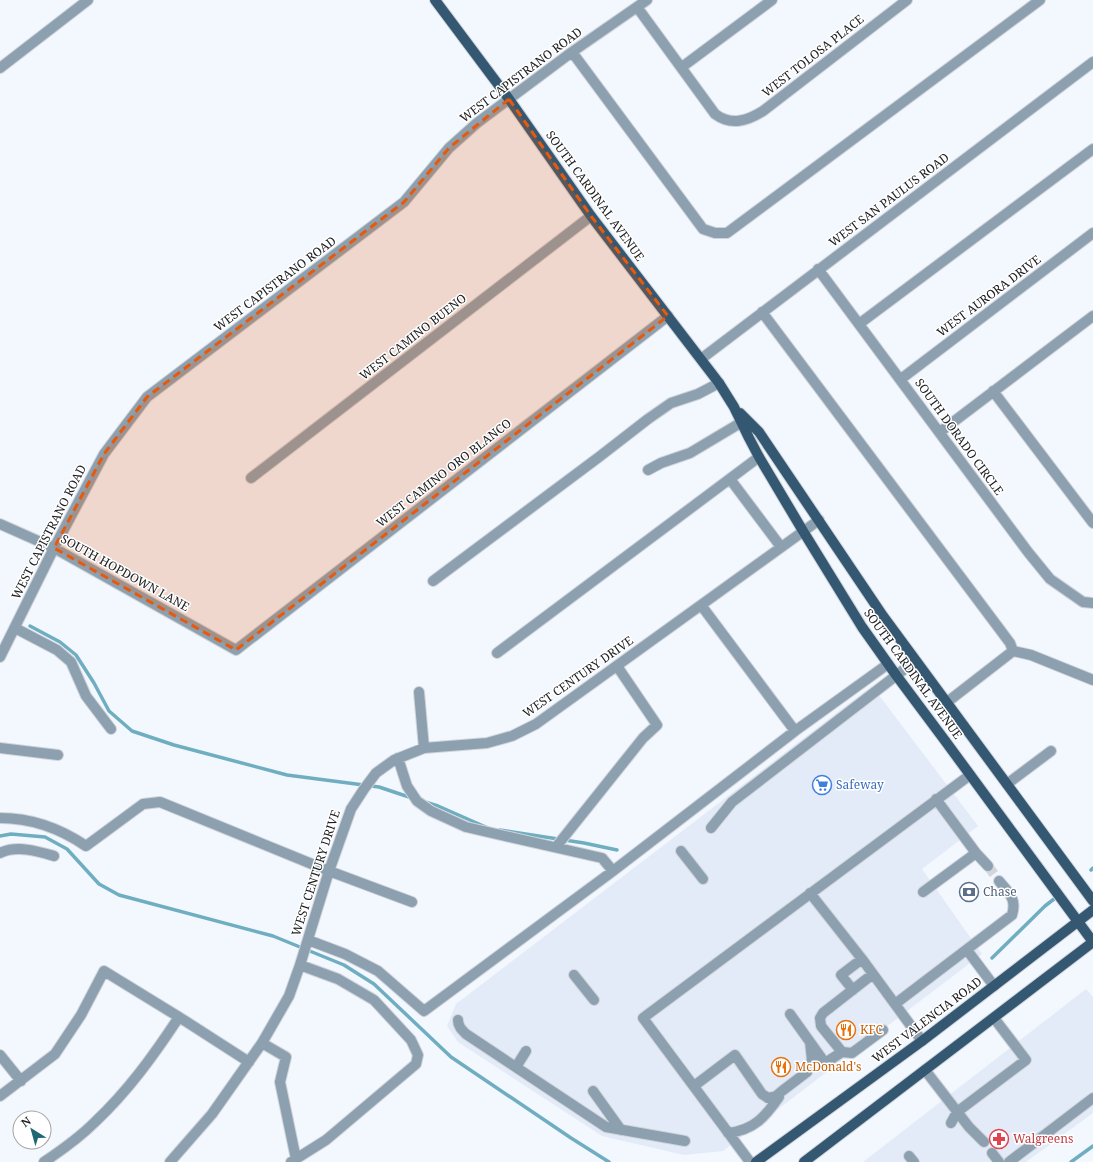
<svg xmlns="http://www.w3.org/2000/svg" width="1093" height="1162" viewBox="0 0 1093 1162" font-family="'Noto Serif',serif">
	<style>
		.built { fill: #e3ebf8 }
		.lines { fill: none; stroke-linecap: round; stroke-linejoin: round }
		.stream { stroke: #6faec1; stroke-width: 3.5 }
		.minor-tunnel { stroke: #d3d6dc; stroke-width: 10; stroke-dasharray: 10 5; stroke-linecap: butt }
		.minor-casing { stroke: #d0d4da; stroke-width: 12 }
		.major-casing { stroke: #d0d4da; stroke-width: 12 }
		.minor { stroke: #8ca0af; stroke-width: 10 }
		.major { stroke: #345872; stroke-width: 10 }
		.marked { fill: #e8590c; fill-opacity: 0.2; stroke: #e8590c; stroke-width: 3; stroke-dasharray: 8 5; stroke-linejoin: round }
		.labels { text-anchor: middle; stroke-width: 3; stroke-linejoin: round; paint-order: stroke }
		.street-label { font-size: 12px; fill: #1b1c1e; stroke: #fff }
		.shop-label { font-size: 12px; fill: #366cbe; stroke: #fff; text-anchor: start }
		.service-label { font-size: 12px; fill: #4e5e75; stroke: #fff; text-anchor: start }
		.food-label { font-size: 12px; fill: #c56008; stroke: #fff; text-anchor: start }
		.health-label { font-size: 12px; fill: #be3a42; stroke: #fff; text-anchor: start }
	</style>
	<rect width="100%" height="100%" fill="#f3f7fe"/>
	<!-- built -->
	<path class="built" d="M 872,686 L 978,826 L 922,869 L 982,954 L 723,1151 L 684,1155 L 602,1136 L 458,1042 L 447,1026 L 456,1004 Z
		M 1086,989 L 1093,997 L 1093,1113 L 1026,1162 L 863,1162 Z"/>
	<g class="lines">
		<!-- stream -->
		<path class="stream" d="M 30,626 L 60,642 L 76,655 L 94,683 L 109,711 L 132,731 L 174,745 L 287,775 L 379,787 L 412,798
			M 425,802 L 438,806 L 488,828
			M 500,830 L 584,843 L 617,850
			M 0,836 L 11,834 L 45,837 L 67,849 L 99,884 L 119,895 L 273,936 L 344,965 L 374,984 L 451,1057 L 571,1138 L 609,1162
			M 1091,870 L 1093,868
			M 992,958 L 1045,906 L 1054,899
			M 1071,1162 L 1093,1146"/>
		<!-- minor-tunnel -->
		<path class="minor-tunnel" d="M 988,866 L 999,881"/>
		<!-- minor casing -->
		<g class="minor-casing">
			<path id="minor" d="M 637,7 L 715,114 C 731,126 747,121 763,111 L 907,0
				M 572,52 L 703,229 L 715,233 L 727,233 L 1040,0
				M 682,67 L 772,0
				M 0,68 L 88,0
				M 818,269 L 1028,552 L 1050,579 L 1083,602 L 1093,603
				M 762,312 L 1010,643 L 1013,651
				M 859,324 L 1093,149
				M 701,359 L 1093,62
				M 901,379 L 1093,233
				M 993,391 L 1093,523
				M 940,432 L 1093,316
				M 648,470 L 661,463 L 690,453 L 742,422
				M 251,478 L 591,216
				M 730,479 L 781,547
				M 0,524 L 54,548 L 236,650 L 668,316
				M 433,581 L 599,457 L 648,419 L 671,403 L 698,394 L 719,383
				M 701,605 L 795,731
				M 15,628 L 57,650 L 71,662 L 86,696 L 111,729
				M 497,653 L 759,457
				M 0,657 L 54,548 L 104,454 L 147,397 L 404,202 L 449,148 L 477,123 L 572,52 L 647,0
				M 419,692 L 424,748
				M 946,703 L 1013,651 L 1031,655 L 1093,680
				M 0,748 L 58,755
				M 398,758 L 407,786 L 417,801 L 431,811 L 466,827 L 602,858 L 613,871
				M 1007,784 L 1051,751
				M 0,818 C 31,818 61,829 86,846 L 143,804 L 160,802 L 329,871 L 412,902
				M 711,828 L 732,802 L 915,661
				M 556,847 L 643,738 L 657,725 L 617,666
				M 681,851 L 703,879
				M 0,853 C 17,845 37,851 54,856
				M 976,853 L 988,866
				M 923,892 L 976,853 L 936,799
				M 810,893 L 862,959
				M 308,940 L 345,954 L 378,971 L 424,1011 L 613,871 L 795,731 L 888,664
				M 967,950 L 994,986
				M 574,975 L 594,1000
				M 853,990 L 841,975 L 862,959 L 922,1041
				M 895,1004 L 1012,915 C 1017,899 1009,893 999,881
				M 790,1014 L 825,1063 L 842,1052 L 852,1053 L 883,1030
				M 458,1020 C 458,1026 461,1029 466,1034 L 606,1127 L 685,1141
				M 262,1043 L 286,1057 L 280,1082 L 296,1159
				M 842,1052 L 821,1026 L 820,1018 L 823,1013 L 873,974
				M 0,1055 L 21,1081
				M 516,1067 L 526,1051
				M 925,1070 L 969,1127 L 984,1142
				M 694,1086 L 735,1055 L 762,1094 L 768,1098 L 776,1096 L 782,1091 L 807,1072 L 812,1060 L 810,1042
				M 593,1091 L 621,1130
				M 0,1096 L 55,1054 L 81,1015 L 104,971 L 179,1017 L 249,1062
				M 951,1123 L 957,1112 L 1026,1060 L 994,1018
				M 728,1133 C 754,1130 765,1117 779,1097
				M 992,1153 L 999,1162
				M 909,1156 L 914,1162
				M 44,1162 C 62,1150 80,1137 95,1122 C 128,1091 154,1055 179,1017
				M 170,1162 L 212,1114 L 262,1043 L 289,996 L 300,965 L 329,871 L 351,809 L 364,789 L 376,773 L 394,760 L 424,748 L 487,743 L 512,736 L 536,724 L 819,520
				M 291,1162 L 326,1140 L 416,1064 L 418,1055 L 411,1040 L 374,1000 L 338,979 L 300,965
				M 750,1162 L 643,1018 L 970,775
				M 1009,1162 L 1093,1098"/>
		</g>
		<!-- major casing -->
		<g class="major-casing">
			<path id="major" d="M 435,0 L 509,99 L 591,216 L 719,383 L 734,407 L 749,438 L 759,457 L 803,531 L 862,627 L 896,675 L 946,742 L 1093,942 L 804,1162
				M 740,413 L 759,432 L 883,616 L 1093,901
				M 756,1162 L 922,1041 L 1093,910"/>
		</g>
		<!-- minor -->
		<use href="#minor" class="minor"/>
		<!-- major -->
		<use href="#major" class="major"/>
	</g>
	<!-- marked area -->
	<path class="marked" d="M 509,99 L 591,216 L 668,316 L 236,650 L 54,548 L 104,454 L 147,397 L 404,202 L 449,148 Z"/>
	<!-- icons -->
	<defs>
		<g id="supermarket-ring" transform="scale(1)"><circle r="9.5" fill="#fff" stroke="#3f7fe0" stroke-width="1.5"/><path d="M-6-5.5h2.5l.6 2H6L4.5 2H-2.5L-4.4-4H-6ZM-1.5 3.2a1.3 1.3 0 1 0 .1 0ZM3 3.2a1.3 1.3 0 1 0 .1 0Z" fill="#3f7fe0"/></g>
		<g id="bank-ring" transform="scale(1)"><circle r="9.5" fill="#fff" stroke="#5c6f8a" stroke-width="1.5"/><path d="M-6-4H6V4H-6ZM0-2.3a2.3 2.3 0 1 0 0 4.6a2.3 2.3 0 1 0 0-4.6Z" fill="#5c6f8a"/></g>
		<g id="restaurant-ring" transform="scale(1)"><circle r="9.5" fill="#fff" stroke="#e8710a" stroke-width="1.5"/><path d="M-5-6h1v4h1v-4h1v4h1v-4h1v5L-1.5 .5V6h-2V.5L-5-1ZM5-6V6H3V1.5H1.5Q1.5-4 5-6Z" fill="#e8710a"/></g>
		<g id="pharmacy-ring" transform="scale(1)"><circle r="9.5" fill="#fff" stroke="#e0444e" stroke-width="1.5"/><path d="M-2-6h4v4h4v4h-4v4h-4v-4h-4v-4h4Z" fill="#e0444e"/></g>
	</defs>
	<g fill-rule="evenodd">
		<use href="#supermarket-ring" x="822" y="785"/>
		<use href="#bank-ring" x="969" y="892"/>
		<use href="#restaurant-ring" x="846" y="1030"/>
		<use href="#restaurant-ring" x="781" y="1067"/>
		<use href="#pharmacy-ring" x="999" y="1139"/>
	</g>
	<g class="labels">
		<!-- street labels -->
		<g class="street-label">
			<text transform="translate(813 56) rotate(-38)" y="4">WEST TOLOSA PLACE</text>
			<text transform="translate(521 75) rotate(-37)" y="4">WEST CAPISTRANO ROAD</text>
			<text transform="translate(595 196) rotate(54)" y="4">SOUTH CARDINAL AVENUE</text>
			<text transform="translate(889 200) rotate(-37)" y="4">WEST SAN PAULUS ROAD</text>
			<text transform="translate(275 284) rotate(-37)" y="4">WEST CAPISTRANO ROAD</text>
			<text transform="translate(989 296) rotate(-37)" y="4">WEST AURORA DRIVE</text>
			<text transform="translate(413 337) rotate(-38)" y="4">WEST CAMINO BUENO</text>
			<text transform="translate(959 437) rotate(54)" y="4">SOUTH DORADO CIRCLE</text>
			<text transform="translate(444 473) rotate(-38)" y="4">WEST CAMINO ORO BLANCO</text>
			<text transform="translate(49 532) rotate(-63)" y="4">WEST CAPISTRANO ROAD</text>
			<text transform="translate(125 573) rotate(29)" y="4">SOUTH HOPDOWN LANE</text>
			<text transform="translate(913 674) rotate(54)" y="4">SOUTH CARDINAL AVENUE</text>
			<text transform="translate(578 677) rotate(-35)" y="4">WEST CENTURY DRIVE</text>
			<text transform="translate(316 873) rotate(-72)" y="4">WEST CENTURY DRIVE</text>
			<text transform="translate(927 1020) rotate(-37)" y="4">WEST VALENCIA ROAD</text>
		</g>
		<!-- shop labels -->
		<g class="shop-label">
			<text x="836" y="789">Safeway</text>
		</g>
		<!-- service labels -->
		<g class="service-label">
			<text x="983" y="896">Chase</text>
		</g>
		<!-- food labels -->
		<g class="food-label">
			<text x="860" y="1034">KFC</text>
			<text x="795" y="1071">McDonald's</text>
		</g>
		<!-- health labels -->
		<g class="health-label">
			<text x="1013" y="1143">Walgreens</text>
		</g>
	</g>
	<!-- north arrow -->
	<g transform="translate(32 1130) rotate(323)"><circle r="19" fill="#ffffff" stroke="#a4a4a5"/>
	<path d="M0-3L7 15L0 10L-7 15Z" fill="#1f6775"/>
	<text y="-6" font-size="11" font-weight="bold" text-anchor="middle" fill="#1b1c1e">N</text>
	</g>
</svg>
